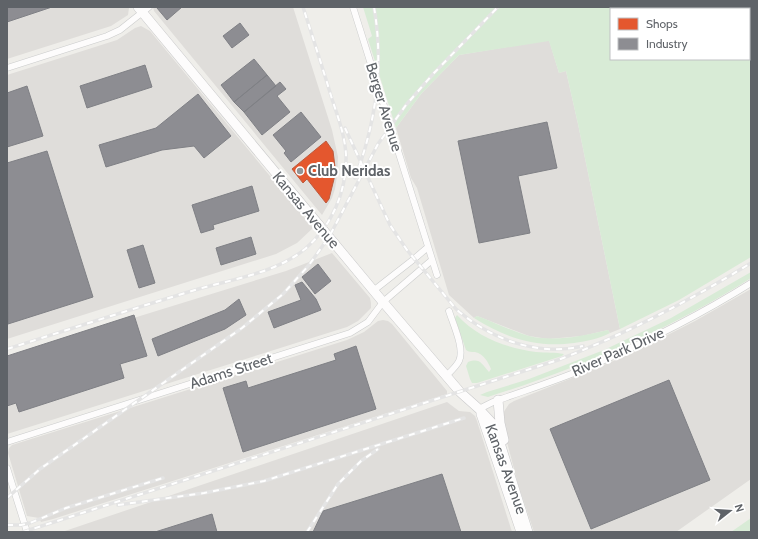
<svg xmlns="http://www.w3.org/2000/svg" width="758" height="539" viewBox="0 0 758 539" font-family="Cabin,sans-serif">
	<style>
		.industrial { fill: #dfddda }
		.green { fill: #d8ebd6 }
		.shops { fill: #e4572e; stroke: #bc5b3f }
		.industry { fill: #8d8d92; stroke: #7f8085 }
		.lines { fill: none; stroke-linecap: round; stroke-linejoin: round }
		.minor-casing { stroke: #cbcccc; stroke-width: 7 }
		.secondary-casing { stroke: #cacacb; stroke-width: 10 }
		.minor { stroke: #fdfcfc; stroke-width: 6 }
		.secondary { stroke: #fdfcfc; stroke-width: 9 }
		.rail-casing { stroke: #e4e4e4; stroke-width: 3.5 }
		.rail { stroke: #fff; stroke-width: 2; stroke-dasharray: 6; stroke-linecap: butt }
		.poi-dot { fill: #919496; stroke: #fff; stroke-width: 1.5 }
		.labels { text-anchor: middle; stroke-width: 4; stroke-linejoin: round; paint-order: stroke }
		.street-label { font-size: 15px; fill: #5f6368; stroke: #fff }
		.poi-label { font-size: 15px; font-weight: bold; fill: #5f6368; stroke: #fff; text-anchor: start }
	</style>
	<rect width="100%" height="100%" fill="#efeeea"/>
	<!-- industrial -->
	<path class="industrial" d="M 7,7 L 129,7 L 129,8 L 128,15 L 111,26 L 7,59 Z
		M 153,7 L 293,7 L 332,130 L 338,157 L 337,176 L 335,189 L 332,198 L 322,215 L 154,11 Z
		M 141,26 L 150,31 L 313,228 L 297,243 L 276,254 L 7,339 L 7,75 L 117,40 L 135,28 Z
		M 549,40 L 559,73 L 566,71 L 578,124 L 620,329 L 610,333 L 608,330 L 582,336 L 548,339 L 529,336 L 477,316 L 474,318 L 449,295 L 417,188 L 411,178 L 396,128 L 421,94 L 459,55 Z
		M 332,253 L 370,298 L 371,303 L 371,308 L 358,321 L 347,327 L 7,434 L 7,357 L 286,271 Z
		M 751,289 L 751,479 L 676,532 L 534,532 L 518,484 L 503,427 L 503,413 L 509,404 L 514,401 L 582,374 L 630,354 L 695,321 Z
		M 383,320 L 388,321 L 392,324 L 447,391 L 447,394 L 53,519 L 41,522 L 39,518 L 27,516 L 8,453 L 9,448 L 12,445 L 347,340 L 364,332 L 378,321 Z
		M 447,402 L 459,411 L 470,412 L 475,416 L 477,421 L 512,532 L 62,532 Z"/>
	<!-- green -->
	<path class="green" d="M 363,7 L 615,7 L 624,9 L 611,9 L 611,59 L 749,59 L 749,56 L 751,56 L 751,257 L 679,300 L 620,329 L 578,124 L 566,71 L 559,73 L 549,41 L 459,55 L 421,94 L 396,128 L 368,39 L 372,36 Z
		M 751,272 L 751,278 C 669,330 580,368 488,397 L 480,395 L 487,392 L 529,379 L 604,350 L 671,318 Z
		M 457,315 C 478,338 507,348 536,352 C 546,353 555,352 564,354 L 562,356 L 477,383 L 472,383 L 470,379 L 466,366 L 468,362 C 480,358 481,363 489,372 L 491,369 C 488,362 484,354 475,352 C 471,352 469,352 466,350 L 455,318 Z
		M 477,316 C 494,322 511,331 529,336 C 555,342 583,336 608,330 L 610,333 C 599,339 587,341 574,343 C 536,348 506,338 474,318 Z
		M 751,518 L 751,532 L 731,532 Z"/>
	<!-- shops -->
	<path class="shops" d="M 326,141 L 333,151 L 335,167 L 334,179 L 329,199 L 326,203 L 307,179 L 303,183 L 292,169 Z"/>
	<!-- industry -->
	<path class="industry" d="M 7,7 L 52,7 L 7,22 Z
		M 158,7 L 182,7 L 167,20 L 157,8 Z
		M 240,23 L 249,35 L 232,48 L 223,36 Z
		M 254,59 L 267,75 L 234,102 L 221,85 Z
		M 145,65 L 152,87 L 87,108 L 80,86 Z
		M 267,75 L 276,86 L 244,112 L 234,102 Z
		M 280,82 L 286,89 L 277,96 L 290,112 L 262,135 L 244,112 Z
		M 27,86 L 43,136 L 7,147 L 7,93 Z
		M 198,94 L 231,136 L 204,158 L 194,146 L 162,150 L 106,167 L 99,145 L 156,128 Z
		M 301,112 L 321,137 L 291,162 L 284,153 L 286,151 L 273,135 Z
		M 547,122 L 557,168 L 518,176 L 530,233 L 479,243 L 458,141 Z
		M 47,151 L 93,297 L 8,324 L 7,163 Z
		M 252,186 L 259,211 L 213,225 L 214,229 L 201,233 L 192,205 Z
		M 251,237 L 256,254 L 221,265 L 216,248 Z
		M 143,245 L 155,283 L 139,288 L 127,250 Z
		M 318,264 L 331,281 L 315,294 L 302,277 Z
		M 302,282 L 316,299 L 321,310 L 274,328 L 268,312 L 301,300 L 295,285 Z
		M 239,299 L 246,315 L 225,329 L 158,356 L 152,339 L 225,310 Z
		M 134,315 L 147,356 L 120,364 L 124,378 L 19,412 L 16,403 L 7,406 L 7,356 Z
		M 356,346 L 376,409 L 243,452 L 223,388 L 246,381 L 248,388 L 336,360 L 334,354 Z
		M 669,380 L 710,480 L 591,529 L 550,429 Z
		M 442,474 L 461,532 L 313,532 L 323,511 Z
		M 212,514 L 217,532 L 155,532 Z"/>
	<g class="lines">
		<!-- minor casing -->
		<g class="minor-casing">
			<path id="minor" d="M 353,7 L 437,275
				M 7,68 L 107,36 L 120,30 L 149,7
				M 373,291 L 414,259 L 428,247
				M 446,376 C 450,372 456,367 459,361 C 465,349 453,324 449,311
				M 479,409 L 493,402 C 526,390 559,380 591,366 C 646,342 700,315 751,283
				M 7,442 L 350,333 L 368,322 L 383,302 L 432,260
				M 7,468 L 27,532"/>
		</g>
		<!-- secondary casing -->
		<g class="secondary-casing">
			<path id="secondary" d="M 138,7 L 383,302 L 460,392 L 479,409 L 493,424 L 500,443 L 528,532
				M 498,400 L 500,423 L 504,440
				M 481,414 L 521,532"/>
		</g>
		<!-- minor -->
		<use href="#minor" class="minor"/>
		<!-- secondary -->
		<use href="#secondary" class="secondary"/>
		<!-- rail casing -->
		<g class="rail-casing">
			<path id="rail" d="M 345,128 L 390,225 L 407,250 L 456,309 C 490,339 538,357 583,346
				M 355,178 C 376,123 384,65 374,7
				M 7,349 C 70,329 132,309 195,290 C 232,279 274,274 305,249 C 332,226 347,191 346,155 C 345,136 338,117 332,99 C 323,69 313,38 303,7
				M 7,498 L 40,469 L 242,328 L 283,294 L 309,265 L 329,237 L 378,144 L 406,105 L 434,73 L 498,7
				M 118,505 L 204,493 L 264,481 L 464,418
				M 7,525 L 21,525 L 30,523 L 66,508 L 163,478
				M 23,532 L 558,360 C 626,334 689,301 751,263
				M 307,532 L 338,484 L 361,461 L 378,449"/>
		</g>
		<!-- rail -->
		<use href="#rail" class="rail"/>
	</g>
	<!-- markers -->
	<circle class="poi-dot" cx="300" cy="171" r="4"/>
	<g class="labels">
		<!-- street labels -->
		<g class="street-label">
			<text transform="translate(384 107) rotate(73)" y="5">Berger Avenue</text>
			<text transform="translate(306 210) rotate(50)" y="5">Kansas Avenue</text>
			<text transform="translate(618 352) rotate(-24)" y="5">River Park Drive</text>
			<text transform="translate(231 371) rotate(-18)" y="5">Adams Street</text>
			<text transform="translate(506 469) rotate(70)" y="5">Kansas Avenue</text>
		</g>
		<!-- poi labels -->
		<g class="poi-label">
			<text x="308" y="176">Club Neridas</text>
		</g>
	</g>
	<!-- border -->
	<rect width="758" height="539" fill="none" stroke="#5f6368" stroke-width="16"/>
	<!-- legend -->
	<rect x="610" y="8" width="140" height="52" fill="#ffffff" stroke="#bfc1c3"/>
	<rect x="618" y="18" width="20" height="12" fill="#e4572e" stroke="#bfc1c3"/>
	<text x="646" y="28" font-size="12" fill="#5f6368">Shops</text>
	<rect x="618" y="38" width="20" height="12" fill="#8d8d92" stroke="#bfc1c3"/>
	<text x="646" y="48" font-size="12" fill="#5f6368">Industry</text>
	<!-- north arrow -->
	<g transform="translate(730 511) rotate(73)" stroke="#ffffff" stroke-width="3" paint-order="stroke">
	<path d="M0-3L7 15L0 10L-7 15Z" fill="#5f6368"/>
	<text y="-6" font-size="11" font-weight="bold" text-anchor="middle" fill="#5f6368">N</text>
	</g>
</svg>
